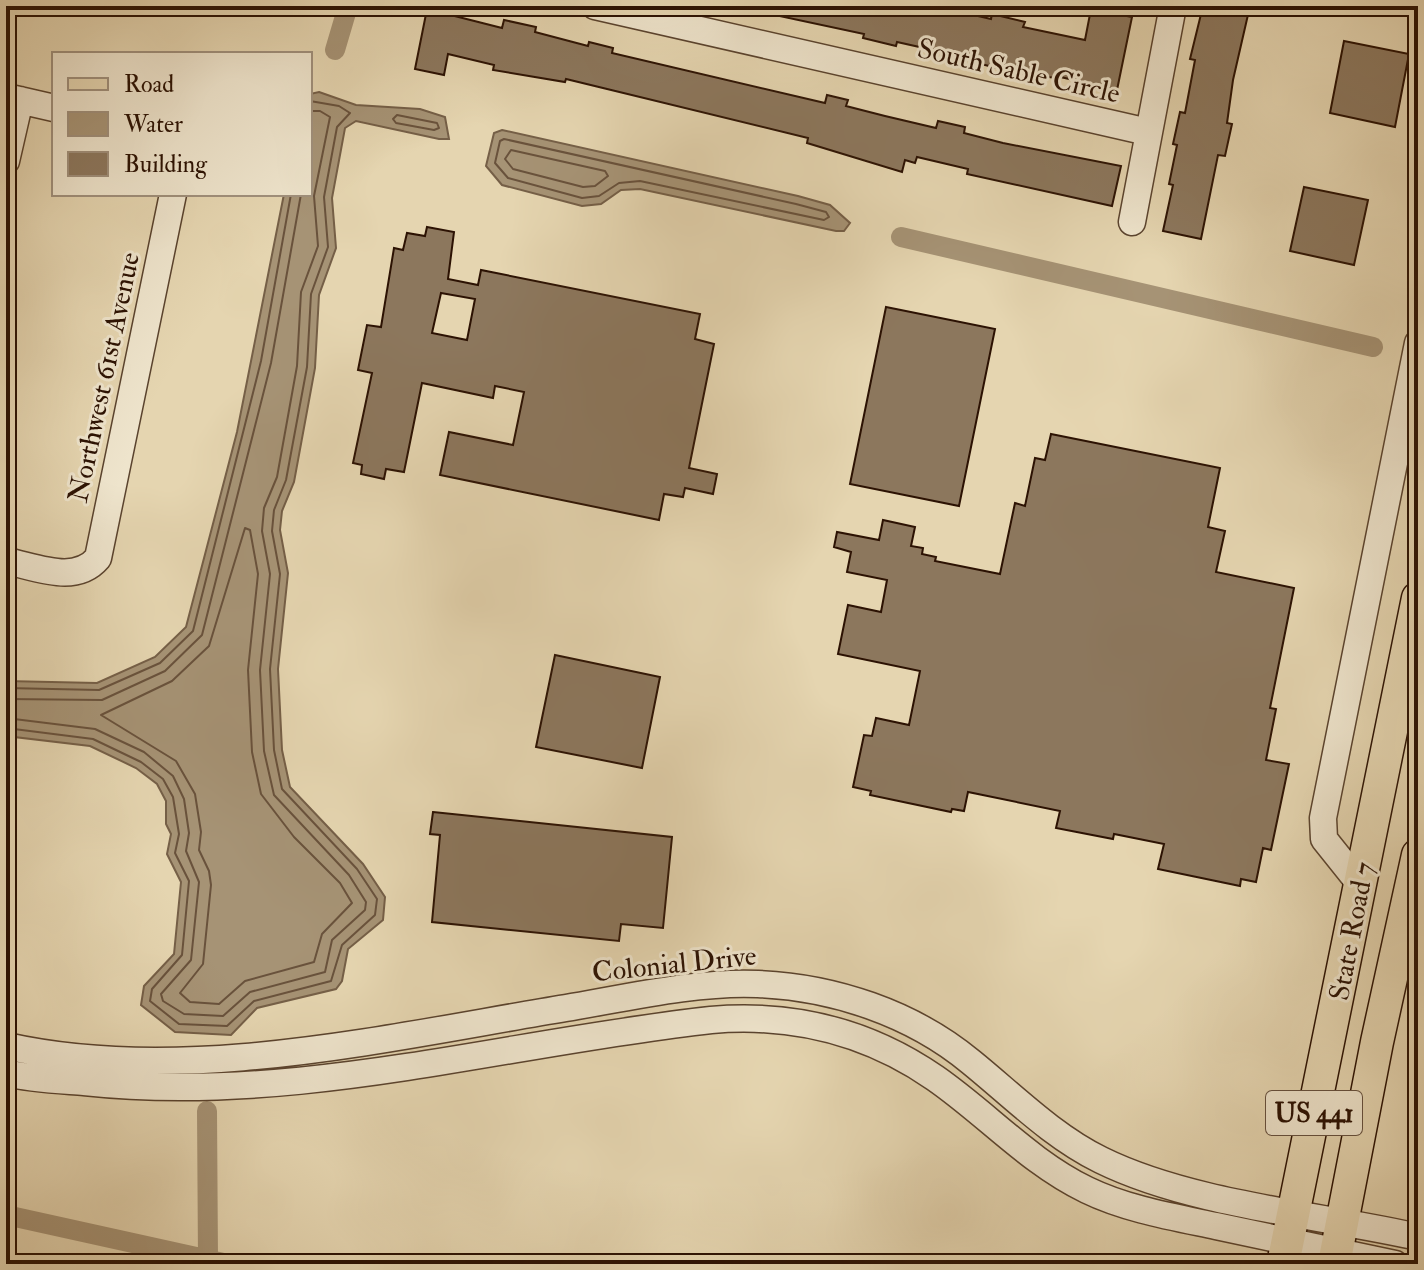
<svg xmlns="http://www.w3.org/2000/svg" width="1424" height="1270" viewBox="0 0 1424 1270" font-family="'IM FELL Double Pica',serif">
	<style>
		.water { fill: #a69375; stroke: #755f47; stroke-width: 2 }
		.lines { fill: none; stroke-linecap: round; stroke-linejoin: round }
		.shore { stroke: #69523c; stroke-width: 2 }
		.canal { stroke: #a69375; stroke-width: 20 }
		.building { fill: #8c775d; stroke: #2c1203; stroke-width: 2; fill-rule: evenodd }
		.minor-casing { stroke: #5a432e; stroke-width: 29 }
		.major-casing { stroke: #2c1203; stroke-width: 35 }
		.minor { stroke: #eee4cc; stroke-width: 26 }
		.major { stroke: #e5d5b0; stroke-width: 32 }
		.labels { text-anchor: middle; stroke-width: 6; stroke-linejoin: round; paint-order: stroke }
		.shield { fill: #eee4cc; stroke: #66513f; stroke-width: 2 }
		.shield-label { font-size: 26px; font-weight: bold; fill: #2c1203 }
		.street-label { font-size: 28px; fill: #2c1203; stroke: #eee4cc }
	</style>
	<rect width="100%" height="100%" fill="#e5d5b0"/>
	<filter id="stains"><feTurbulence type="fractalNoise" baseFrequency=".0025" numOctaves="4"/><feColorMatrix values="0 0 0 0 .2 0 0 0 0 .09 0 0 0 0 .02 0 0 0 .5 -.17"/></filter>
	<radialGradient id="worn" r=".72"><stop offset=".6" stop-color="#630" stop-opacity="0"/><stop offset="1" stop-color="#630" stop-opacity=".3"/></radialGradient>
	<!-- water -->
	<path class="water" d="M 319,92 L 356,105 L 420,109 L 445,117 L 449,139 L 439,139 L 356,121 L 345,128 L 332,198 L 336,248 L 319,295 L 315,368 L 294,482 L 282,511 L 280,530 L 288,573 L 278,669 L 282,750 L 290,787 L 363,864 L 385,897 L 383,920 L 348,949 L 342,981 L 336,989 L 257,1008 L 231,1035 L 175,1032 L 141,1005 L 144,986 L 174,954 L 181,882 L 167,854 L 171,834 L 166,824 L 166,801 L 157,784 L 136,768 L 90,746 L 6,736 L 6,681 L 97,683 L 155,657 L 186,627 L 237,432 L 284,194 L 310,194 L 310,94 Z
		M 502,130 L 798,196 L 830,205 L 850,223 L 844,231 L 836,231 L 640,189 L 621,190 L 601,204 L 582,206 L 502,185 L 486,166 L 494,133 Z"/>
	<g class="lines">
		<!-- shore -->
		<path class="shore" d="M 397,115 L 437,123 L 439,128 L 434,130 L 396,123 L 393,119 Z
			M 504,139 L 796,204 L 826,212 L 829,217 L 824,220 L 640,181 L 619,183 L 599,196 L 582,198 L 508,178 L 495,163 L 500,141 Z
			M 511,150 L 605,171 L 608,176 L 595,186 L 583,187 L 513,169 L 505,159 Z
			M 245,528 L 250,530 L 258,574 L 248,670 L 252,752 L 261,794 L 294,837 L 340,883 L 352,903 L 322,934 L 314,962 L 245,981 L 219,1004 L 190,1002 L 180,993 L 203,964 L 211,885 L 209,871 L 199,850 L 201,832 L 195,794 L 176,761 L 101,715 L 172,681 L 209,646 Z
			M 6,688 L 99,690 L 160,663 L 193,631 L 261,361 L 291,194
			M 6,699 L 102,700 L 165,671 L 202,635 L 271,363 L 301,194
			M 6,718 L 95,729 L 144,752 L 173,776 L 184,799 L 189,833 L 186,851 L 199,882 L 191,960 L 161,994 L 163,1001 L 184,1014 L 223,1016 L 250,992 L 325,972 L 332,940 L 365,910 L 366,902 L 349,875 L 274,795 L 264,751 L 260,670 L 270,574 L 262,531 L 264,508 L 277,477 L 297,366 L 301,292 L 318,246 L 314,196 L 330,117 L 320,111 L 310,111
			M 6,728 L 93,739 L 141,762 L 163,779 L 173,797 L 179,834 L 175,853 L 189,881 L 182,955 L 152,989 L 150,1001 L 179,1024 L 227,1026 L 254,1001 L 331,981 L 342,945 L 375,915 L 377,899 L 357,869 L 282,789 L 274,750 L 270,669 L 280,574 L 272,531 L 274,510 L 286,480 L 307,367 L 311,294 L 328,247 L 324,197 L 337,127 L 350,113 L 339,106 L 310,101"/>
		<!-- canal -->
		<path class="canal" d="M 335,50 L 348,6
			M 901,237 L 1373,347
			M 207,1111 L 208,1260
			M 6,1215 L 228,1264"/>
	</g>
	<!-- building -->
	<path class="building" d="M 762,6 L 935,6 L 991,19 L 992,14 L 1025,22 L 1023,27 L 1085,40 L 1091,9 L 1132,17 L 1117,90 L 1056,76 L 1055,78 L 1013,72 L 981,64 L 982,61 L 897,42 L 896,46 L 863,38 L 864,34 L 761,12 Z
		M 1203,6 L 1250,6 L 1233,80 L 1227,123 L 1232,124 L 1225,156 L 1218,155 L 1201,239 L 1163,231 L 1173,185 L 1169,184 L 1177,145 L 1173,144 L 1180,112 L 1185,113 L 1195,60 L 1190,59 Z
		M 427,9 L 502,28 L 504,20 L 536,27 L 535,32 L 588,46 L 589,42 L 613,48 L 612,53 L 825,103 L 827,95 L 848,100 L 846,106 L 885,116 L 936,128 L 938,121 L 965,127 L 964,133 L 1003,143 L 1121,166 L 1112,206 L 967,174 L 968,169 L 917,157 L 915,163 L 905,160 L 902,172 L 807,143 L 808,138 L 566,79 L 565,82 L 493,70 L 494,65 L 448,54 L 444,75 L 415,69 Z
		M 1344,41 L 1409,54 L 1395,127 L 1330,113 Z
		M 1304,187 L 1368,200 L 1354,265 L 1290,251 Z
		M 427,227 L 454,232 L 448,279 L 478,285 L 481,270 L 700,314 L 695,339 L 714,344 L 689,468 L 717,474 L 713,494 L 685,488 L 683,497 L 664,494 L 659,520 L 440,475 L 449,432 L 513,445 L 524,392 L 495,386 L 493,398 L 422,383 L 404,472 L 386,469 L 384,479 L 361,474 L 362,465 L 353,463 L 372,373 L 358,370 L 367,325 L 381,327 L 394,248 L 403,250 L 407,233 L 425,236 ZM 441,293 L 475,299 L 467,340 L 432,333 Z
		M 886,307 L 995,329 L 959,506 L 850,484 Z
		M 1051,434 L 1220,468 L 1208,527 L 1225,531 L 1216,572 L 1294,588 L 1270,708 L 1276,709 L 1266,760 L 1289,764 L 1271,850 L 1263,848 L 1256,882 L 1241,879 L 1240,886 L 1158,869 L 1164,844 L 1114,834 L 1113,839 L 1056,828 L 1060,811 L 968,792 L 964,811 L 952,809 L 951,812 L 870,795 L 871,791 L 853,787 L 864,735 L 872,736 L 876,718 L 909,725 L 920,671 L 838,654 L 848,605 L 881,612 L 887,580 L 847,572 L 851,552 L 834,547 L 837,532 L 879,540 L 883,520 L 915,527 L 911,546 L 923,548 L 922,554 L 936,557 L 935,561 L 1000,574 L 1015,503 L 1025,506 L 1035,458 L 1045,460 Z
		M 555,655 L 660,677 L 642,768 L 536,747 Z
		M 433,812 L 672,837 L 663,928 L 621,924 L 619,941 L 432,922 L 440,835 L 430,834 Z"/>
	<g class="lines">
		<!-- minor casing -->
		<g class="minor-casing">
			<path id="minor" d="M 595,6 L 1148,132
				M 6,97 L 54,108
				M 6,161 L 20,100
				M 1132,222 L 1173,6
				M 6,561 C 37,567 75,585 98,558 L 173,194
				M 1360,884 L 1324,839 L 1323,818 L 1418,343
				M 6,1046 C 184,1086 389,1037 566,1008 C 625,998 699,981 758,984 C 833,987 912,1013 971,1062 C 1013,1096 1052,1136 1101,1160 C 1190,1204 1320,1215 1418,1237
				M 6,1073 C 31,1079 58,1080 84,1082 C 296,1105 502,1043 711,1020 C 793,1013 867,1031 935,1078 C 987,1114 1029,1162 1087,1190 C 1126,1209 1173,1217 1216,1226 C 1275,1238 1335,1251 1395,1264"/>
		</g>
		<!-- major casing -->
		<g class="major-casing">
			<path id="major" d="M 1283,1264 L 1418,598
				M 1334,1264 L 1377,1042 L 1418,855"/>
		</g>
		<!-- minor -->
		<use href="#minor" class="minor"/>
		<!-- major -->
		<use href="#major" class="major"/>
	</g>
	<g class="labels">
		<!-- shield labels -->
		<rect class="shield" x="1266" y="1091" width="96" height="44" rx="6"/>
		<g class="shield-label">
			<text x="1314" y="1122">US 441</text>
		</g>
		<!-- street labels -->
		<g class="street-label">
			<text transform="translate(1019 70) rotate(13)" y="10">South Sable Circle</text>
			<text transform="translate(103 377) rotate(-78)" y="10">Northwest 61st Avenue</text>
			<text transform="translate(1351 931) rotate(-79)" y="10">State Road 7</text>
			<text transform="translate(674 963) rotate(-6)" y="10">Colonial Drive</text>
		</g>
	</g>
	<!-- margin -->
	<rect width="1424" height="1270" fill="none" stroke="#e5d5b0" stroke-width="32"/>
	<rect x="8" y="8" width="1408" height="1254" fill="none" stroke="#2c1203" stroke-width="4"/>
	<rect x="16" y="16" width="1392" height="1238" fill="none" stroke="#2c1203" stroke-width="2"/>
	<!-- legend -->
	<rect x="52" y="52" width="260" height="144" fill="#eee4cc" stroke="#a0907c" stroke-width="2"/>
	<rect x="68" y="78" width="40" height="12" fill="#e5d5b0" stroke="#a0907c" stroke-width="2"/>
	<text x="124" y="92" font-size="24" fill="#2c1203">Road</text>
	<rect x="68" y="112" width="40" height="24" fill="#a69375" stroke="#a0907c" stroke-width="2"/>
	<text x="124" y="132" font-size="24" fill="#2c1203">Water</text>
	<rect x="68" y="152" width="40" height="24" fill="#8c775d" stroke="#a0907c" stroke-width="2"/>
	<text x="124" y="172" font-size="24" fill="#2c1203">Building</text>
	<rect width="100%" height="100%" filter="url(#stains)"/>
	<rect width="100%" height="100%" fill="url(#worn)"/>
</svg>
